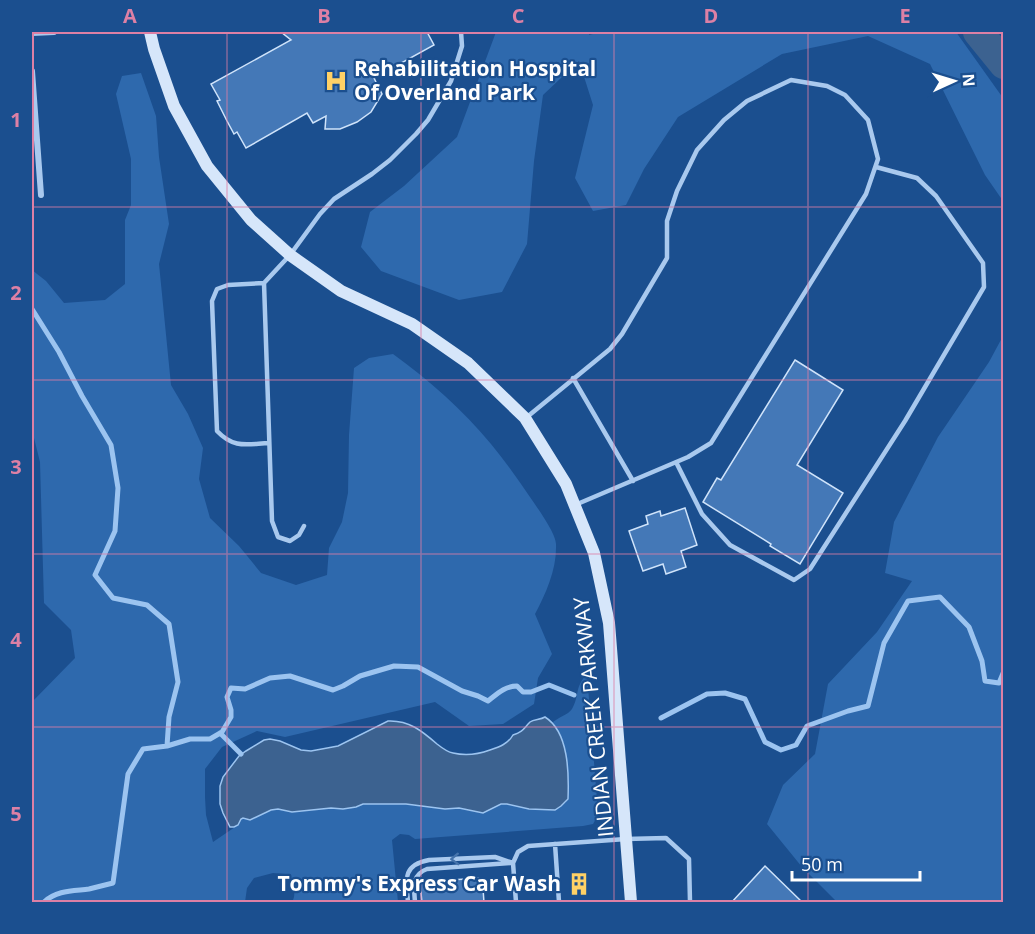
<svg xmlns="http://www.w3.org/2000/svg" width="1035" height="934" viewBox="0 0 1035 934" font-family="'Open Sans',sans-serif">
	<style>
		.green { fill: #2e69ad }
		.water { fill: #3c6290; stroke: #9cc4f0; stroke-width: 1.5 }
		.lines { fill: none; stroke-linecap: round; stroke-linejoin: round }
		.stream { stroke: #9cc4f0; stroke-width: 5 }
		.river { stroke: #3c6290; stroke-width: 30 }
		.building { fill: #4478b7; stroke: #cfe3fa; stroke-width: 1.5 }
		.lane { stroke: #a9c9ee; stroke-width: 4.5 }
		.street { stroke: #a9c9ee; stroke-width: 6 }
		.secondary { stroke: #d6e6fa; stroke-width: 12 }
		.oneway { stroke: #4674ac }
		.grid { fill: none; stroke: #dd80a5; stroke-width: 1.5; stroke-opacity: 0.55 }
		.labels { text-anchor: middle; stroke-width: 4.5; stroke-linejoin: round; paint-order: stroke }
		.poi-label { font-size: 21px; font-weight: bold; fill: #fff; stroke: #1b4f8f; text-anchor: start }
		.street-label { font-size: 21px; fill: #fff; stroke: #1b4f8f }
		.neatline { fill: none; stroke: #dd80a5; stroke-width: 2 }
		.grid-label { font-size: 20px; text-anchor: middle; font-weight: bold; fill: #dd80a5 }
	</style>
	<rect width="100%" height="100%" fill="#1b4f8f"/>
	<!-- green -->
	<path class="green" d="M 496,32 L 590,32 L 589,35 L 600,32 L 956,32 L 1003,98 L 1003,201 L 985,175 L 930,64 L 868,36 L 782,54 L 678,117 L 644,169 L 626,205 L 593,211 L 575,178 L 593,105 L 579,61 L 543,95 L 534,161 L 527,244 L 502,292 L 459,300 L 381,271 L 361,247 L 370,212 L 404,186 L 457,137 Z
		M 141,73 L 156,116 L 159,157 L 169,224 L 159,264 L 171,385 L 188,414 L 203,448 L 199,479 L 210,518 L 239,546 L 261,573 L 296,585 L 327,575 L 329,548 L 342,522 L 348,493 L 349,435 L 354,368 L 369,358 L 393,354 C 429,380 463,410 491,444 C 506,462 519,481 532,500 C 539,510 556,534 556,544 C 557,569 546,593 535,614 L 552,654 L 538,678 L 534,704 L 503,724 L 469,726 L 435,702 L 285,737 L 257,731 L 222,747 L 205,769 L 205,797 L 206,815 L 213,842 L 238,825 L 240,819 L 254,818 L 271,810 L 278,809 L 292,812 L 331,808 L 343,809 L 356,807 L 363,804 L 406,804 L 445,809 L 459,808 L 483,813 L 501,804 L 507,804 L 529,809 L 555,810 L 566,802 L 564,743 L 552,723 C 558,717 568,715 572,709 C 580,695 574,688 587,674 L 597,800 L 597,817 L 593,824 L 583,826 L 415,839 L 409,835 L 400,834 L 392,840 L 398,902 L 292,902 C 298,892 291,883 285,874 L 273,873 L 254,878 L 247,888 L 245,902 L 32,902 L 32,702 L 75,658 L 71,630 L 44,603 L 40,462 L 32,430 L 32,270 L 46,281 L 64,303 L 105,300 L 125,284 L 125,220 L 131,205 L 131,159 L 116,94 L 122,76 Z
		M 1003,336 L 1003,902 L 837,902 L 802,867 L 767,824 L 783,785 L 815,754 L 828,684 L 877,632 L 912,581 L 885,573 L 894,522 L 938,437 L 989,362 Z"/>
	<!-- water -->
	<path class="water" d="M 545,717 C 569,732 569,774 568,799 L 561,806 L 555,810 L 529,809 L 507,804 L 501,804 L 483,813 L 459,808 L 445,809 L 406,804 L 363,804 L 356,807 L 343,809 L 331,808 L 292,812 L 278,809 L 271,810 L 250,820 L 243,818 L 241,819 L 238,825 L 234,827 L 230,827 L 223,813 L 220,804 L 220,786 L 223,777 L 239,756 L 246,751 L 264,740 L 270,739 L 280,741 L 301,750 L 311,751 L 338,746 L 388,721 C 409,720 422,731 437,744 C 442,748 447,752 453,753 C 466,756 479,754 490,750 C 499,747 508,744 513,735 C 524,731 523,729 530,722 C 534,719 540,720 545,717 Z"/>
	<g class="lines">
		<!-- stream -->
		<path class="stream" d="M 32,309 L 59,352 L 82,396 L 111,445 L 118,488 L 115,531 L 95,575 L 113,598 L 147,605 L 169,624 L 178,682 L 169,717 L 167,746
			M 661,718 L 707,694 L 725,693 L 745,699 L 765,742 L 781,750 L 796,745 L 807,726 L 848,711 L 868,706 L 884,643 L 908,601 L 940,597 L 969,627 L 982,661 L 985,681 L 999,683 L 1004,671
			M 220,733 L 241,754
			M 44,902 C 57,890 73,891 89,889 C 97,887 105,885 113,883 L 128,774 L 143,749 L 167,746 L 190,739 L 210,739 L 222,732 L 231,717 L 231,710 L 227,697 L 231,688 L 245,689 L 270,678 L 290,676 L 333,690 L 343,686 L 360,676 L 394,666 L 418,667 L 462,691 L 478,696 L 488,701 C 497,694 505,686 517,686 L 523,692 L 531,692 L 549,685 L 574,695"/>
		<!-- river -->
		<path class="river" d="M 978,32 L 1004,64"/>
	</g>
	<!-- building -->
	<path class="building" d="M 281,32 L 427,32 L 434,45 L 374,78 L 382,94 L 371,112 L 357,122 L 340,129 L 325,129 L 326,116 L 313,123 L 307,113 L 246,148 L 237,132 L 234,134 L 227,121 L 217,101 L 220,100 L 211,84 L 291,40 Z
		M 795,360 L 843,390 L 797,465 L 843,493 L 800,564 L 770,546 L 771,544 L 703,502 L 717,478 L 721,480 Z
		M 685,508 L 697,545 L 681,551 L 686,567 L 666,574 L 663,564 L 643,571 L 629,531 L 648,524 L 646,516 L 660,511 L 661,516 Z
		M 765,866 L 803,903 L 731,903 Z
		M 481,878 L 481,888 L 483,888 L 484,903 L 422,903 L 420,882 Z"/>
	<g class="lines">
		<!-- lane -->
		<path class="lane" d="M 264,283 L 228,285 L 217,289 L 212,301 L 217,431 C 234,449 247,444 269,443
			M 573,378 L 633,481
			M 527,417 L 610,349 L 622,334 L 667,258 L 667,221 L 677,191 L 697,150 L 724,120 L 747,101 L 791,80 L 827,86 L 845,95 L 868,120 L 878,159 L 866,194 L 711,443 L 688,457 L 575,505
			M 676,462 L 702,514 L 730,545 L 794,580 L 810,569 L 905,421 L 984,287 L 983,263 L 936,196 L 917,178 L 876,167
			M 304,526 L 299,535 L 290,541 L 278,537 L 272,521 L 264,283 L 290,255 L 320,214 L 334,199 L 372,174 L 390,160 L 416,134 L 428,120 L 451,81 L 462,46 L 461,32
			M 555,844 L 559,902
			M 408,902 C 406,880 402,865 429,860 L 495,857 L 513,863
			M 415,902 C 414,888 411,875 427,869 L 510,863
			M 516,902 L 513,863 L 518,852 L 528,846 L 626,839 L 666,838 L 689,859 L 690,902"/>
		<!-- street -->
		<path class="street" d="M 32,33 L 54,32
			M 32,71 L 41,195"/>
		<!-- secondary -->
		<path class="secondary" d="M 150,32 L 154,49 L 174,106 L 207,166 L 251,220 L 290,255 L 341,291 L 412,324 L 468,363 L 525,418 L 566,484 L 594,553 L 609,623 L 631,902"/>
	</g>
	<!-- one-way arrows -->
	<defs><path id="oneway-chevron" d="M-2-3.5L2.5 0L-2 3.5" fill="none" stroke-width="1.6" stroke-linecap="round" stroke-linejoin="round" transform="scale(1.5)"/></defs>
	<use class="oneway" href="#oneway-chevron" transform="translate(455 859) rotate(178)"/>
	<!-- grid -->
	<path class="grid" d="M 227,32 L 227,902M 421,32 L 421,902M 614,32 L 614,902M 808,32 L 808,902M 32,207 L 1004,207M 32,380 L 1004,380M 32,554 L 1004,554M 32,727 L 1004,727"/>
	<!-- icons -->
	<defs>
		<g id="hospital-bare" transform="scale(1.8)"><path d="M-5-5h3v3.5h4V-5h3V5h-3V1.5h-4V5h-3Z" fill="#ffd166" stroke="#1b4f8f" stroke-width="2.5" paint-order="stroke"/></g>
		<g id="building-bare" transform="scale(1.8)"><path d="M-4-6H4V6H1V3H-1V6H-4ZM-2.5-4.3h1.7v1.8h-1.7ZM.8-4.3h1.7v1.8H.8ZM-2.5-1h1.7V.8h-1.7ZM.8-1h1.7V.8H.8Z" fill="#ffd166" stroke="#1b4f8f" stroke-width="2.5" paint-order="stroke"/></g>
	</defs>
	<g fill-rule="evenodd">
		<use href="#hospital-bare" x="336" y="81"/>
		<use href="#building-bare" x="579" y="884"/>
	</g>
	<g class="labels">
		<!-- poi labels -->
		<g class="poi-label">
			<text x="354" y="76">Rehabilitation Hospital<tspan x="354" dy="24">Of Overland Park</tspan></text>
			<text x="561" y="891" text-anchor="end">Tommy's Express Car Wash</text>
		</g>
		<!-- street labels -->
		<g class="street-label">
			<text transform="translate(594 717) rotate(-96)" y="7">INDIAN CREEK PARKWAY</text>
		</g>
	</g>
	<!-- border -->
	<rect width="1035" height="934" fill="none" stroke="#1b4f8f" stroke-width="66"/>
	<!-- north arrow -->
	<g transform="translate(954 81) rotate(86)" stroke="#1b4f8f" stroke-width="4.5" paint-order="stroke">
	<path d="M0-4.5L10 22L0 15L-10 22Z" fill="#ffffff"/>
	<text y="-9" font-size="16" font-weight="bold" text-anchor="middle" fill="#ffffff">N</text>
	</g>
	<!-- scale -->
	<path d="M792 871v9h128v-9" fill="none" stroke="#ffffff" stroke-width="3"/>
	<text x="801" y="871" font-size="18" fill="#ffffff" stroke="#1b4f8f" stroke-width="4.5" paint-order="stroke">50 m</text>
	<rect x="33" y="33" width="969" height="868" class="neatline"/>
	<g class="grid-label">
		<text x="130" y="23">A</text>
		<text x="324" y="23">B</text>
		<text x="518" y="23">C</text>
		<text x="711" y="23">D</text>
		<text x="905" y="23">E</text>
		<text x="16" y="127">1</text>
		<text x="16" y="300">2</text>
		<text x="16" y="474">3</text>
		<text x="16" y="647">4</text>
		<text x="16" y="821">5</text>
	</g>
</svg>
